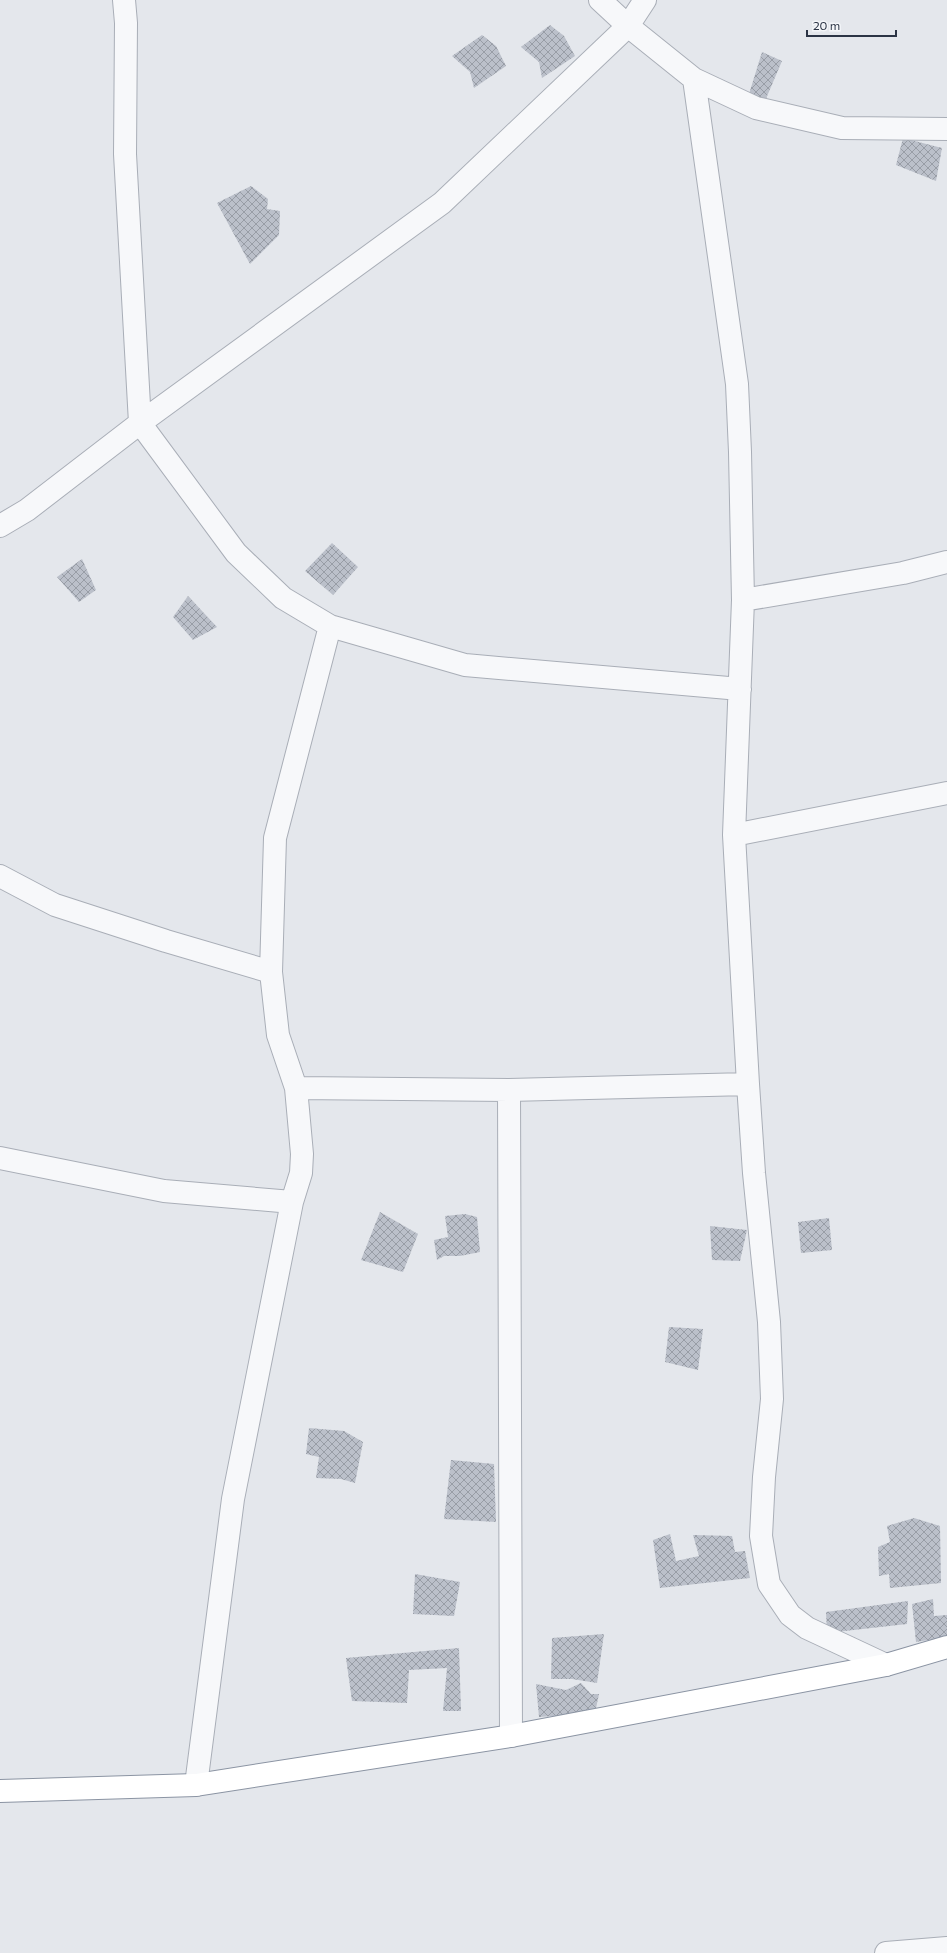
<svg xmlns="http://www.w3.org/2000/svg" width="947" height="1953" viewBox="0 0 947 1953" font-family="Commissioner,sans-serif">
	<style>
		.building { fill: url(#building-cross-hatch) }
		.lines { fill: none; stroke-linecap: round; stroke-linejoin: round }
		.minor-casing { stroke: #a9aeb7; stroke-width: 24 }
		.trunk-casing { stroke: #8b94a3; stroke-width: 24 }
		.minor { stroke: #f7f8fa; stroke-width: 22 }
		.trunk { stroke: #fff; stroke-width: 22 }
	</style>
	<defs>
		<pattern id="building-cross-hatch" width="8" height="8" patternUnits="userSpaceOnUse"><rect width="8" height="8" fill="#bbc0ca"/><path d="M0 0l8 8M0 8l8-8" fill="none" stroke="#989da6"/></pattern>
	</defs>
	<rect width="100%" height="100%" fill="#e4e7ec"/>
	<!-- building -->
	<path class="building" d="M 550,25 L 564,36 L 575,56 L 542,78 L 539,62 L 521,47 Z
		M 482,35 L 496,46 L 506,66 L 474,88 L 470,72 L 452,56 Z
		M 762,52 L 782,61 L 765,101 L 749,94 Z
		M 903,138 L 942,148 L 936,181 L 896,165 Z
		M 251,186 L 268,199 L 267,209 L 280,211 L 279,235 L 250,264 L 217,203 Z
		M 332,543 L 358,567 L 333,595 L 305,571 Z
		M 82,559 L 96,590 L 79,602 L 57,577 Z
		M 188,596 L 217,627 L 193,640 L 173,617 Z
		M 380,1212 L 418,1234 L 403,1272 L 361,1260 Z
		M 465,1214 L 477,1217 L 480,1252 L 460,1256 L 444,1256 L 437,1260 L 434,1240 L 448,1237 L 445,1216 Z
		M 829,1218 L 832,1250 L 801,1253 L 798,1222 Z
		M 710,1226 L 747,1230 L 740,1261 L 712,1260 Z
		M 669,1327 L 703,1329 L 698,1370 L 665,1362 Z
		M 309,1428 L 344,1431 L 363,1442 L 355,1483 L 341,1479 L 316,1478 L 319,1457 L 306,1454 Z
		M 451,1460 L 494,1464 L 496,1522 L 444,1519 Z
		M 914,1518 L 940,1526 L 941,1583 L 890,1588 L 889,1574 L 879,1576 L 878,1547 L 890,1542 L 887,1526 Z
		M 670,1534 L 676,1561 L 699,1556 L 693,1535 L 732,1536 L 735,1552 L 745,1551 L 750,1578 L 660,1588 L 653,1540 Z
		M 415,1574 L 460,1582 L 454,1616 L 413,1614 Z
		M 933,1599 L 934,1616 L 947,1615 L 947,1637 L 916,1642 L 912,1604 Z
		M 908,1601 L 907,1624 L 827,1633 L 826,1612 Z
		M 604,1634 L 597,1683 L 572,1679 L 551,1679 L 552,1638 Z
		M 459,1648 L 461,1711 L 443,1711 L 447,1668 L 409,1670 L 407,1703 L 352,1701 L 346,1658 Z
		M 581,1683 L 591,1694 L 599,1694 L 595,1713 L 539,1717 L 536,1684 L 566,1690 Z"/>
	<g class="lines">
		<!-- minor casing -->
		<g class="minor-casing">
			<path id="minor" d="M 124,0 L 126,23 L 125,154 L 140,423 L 236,553 L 283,598 L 330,626 L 465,665 L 740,689
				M 600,0 L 628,26 L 694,79 L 756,108 L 842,128 L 947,129
				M 694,79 L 737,384 L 740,452 L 743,600 L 734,835 L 748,1084 L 754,1173 L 769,1322 L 772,1399 L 764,1477 L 761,1536 L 769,1584 L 790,1615 L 807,1628 L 886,1665
				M 0,526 L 27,510 L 140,423 L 442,203 L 628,26 L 645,0
				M 743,600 L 903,573 L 947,562
				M 734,835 L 947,793
				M 0,876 L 55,905 L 166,941 L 271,972
				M 296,1088 L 278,1035 L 271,972 L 275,838 L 330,626
				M 509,1090 L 511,1736
				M 0,1158 L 164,1191 L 292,1202
				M 196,1785 L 233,1499 L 292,1202 L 301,1173 L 302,1154 L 296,1088 L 509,1090 L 748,1084
				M 886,1953 L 947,1948"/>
		</g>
		<!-- trunk casing -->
		<g class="trunk-casing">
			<path id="trunk" d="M 0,1791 L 196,1785 L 511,1736 L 886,1665 L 947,1647"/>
		</g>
		<!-- minor -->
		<use href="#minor" class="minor"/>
		<!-- trunk -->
		<use href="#trunk" class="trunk"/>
	</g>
	<!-- scale -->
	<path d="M807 30v6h89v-6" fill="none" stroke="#2b3445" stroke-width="2"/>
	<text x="813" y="30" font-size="12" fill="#2b3445" stroke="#f4f6f9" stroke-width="3" paint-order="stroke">20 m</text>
</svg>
